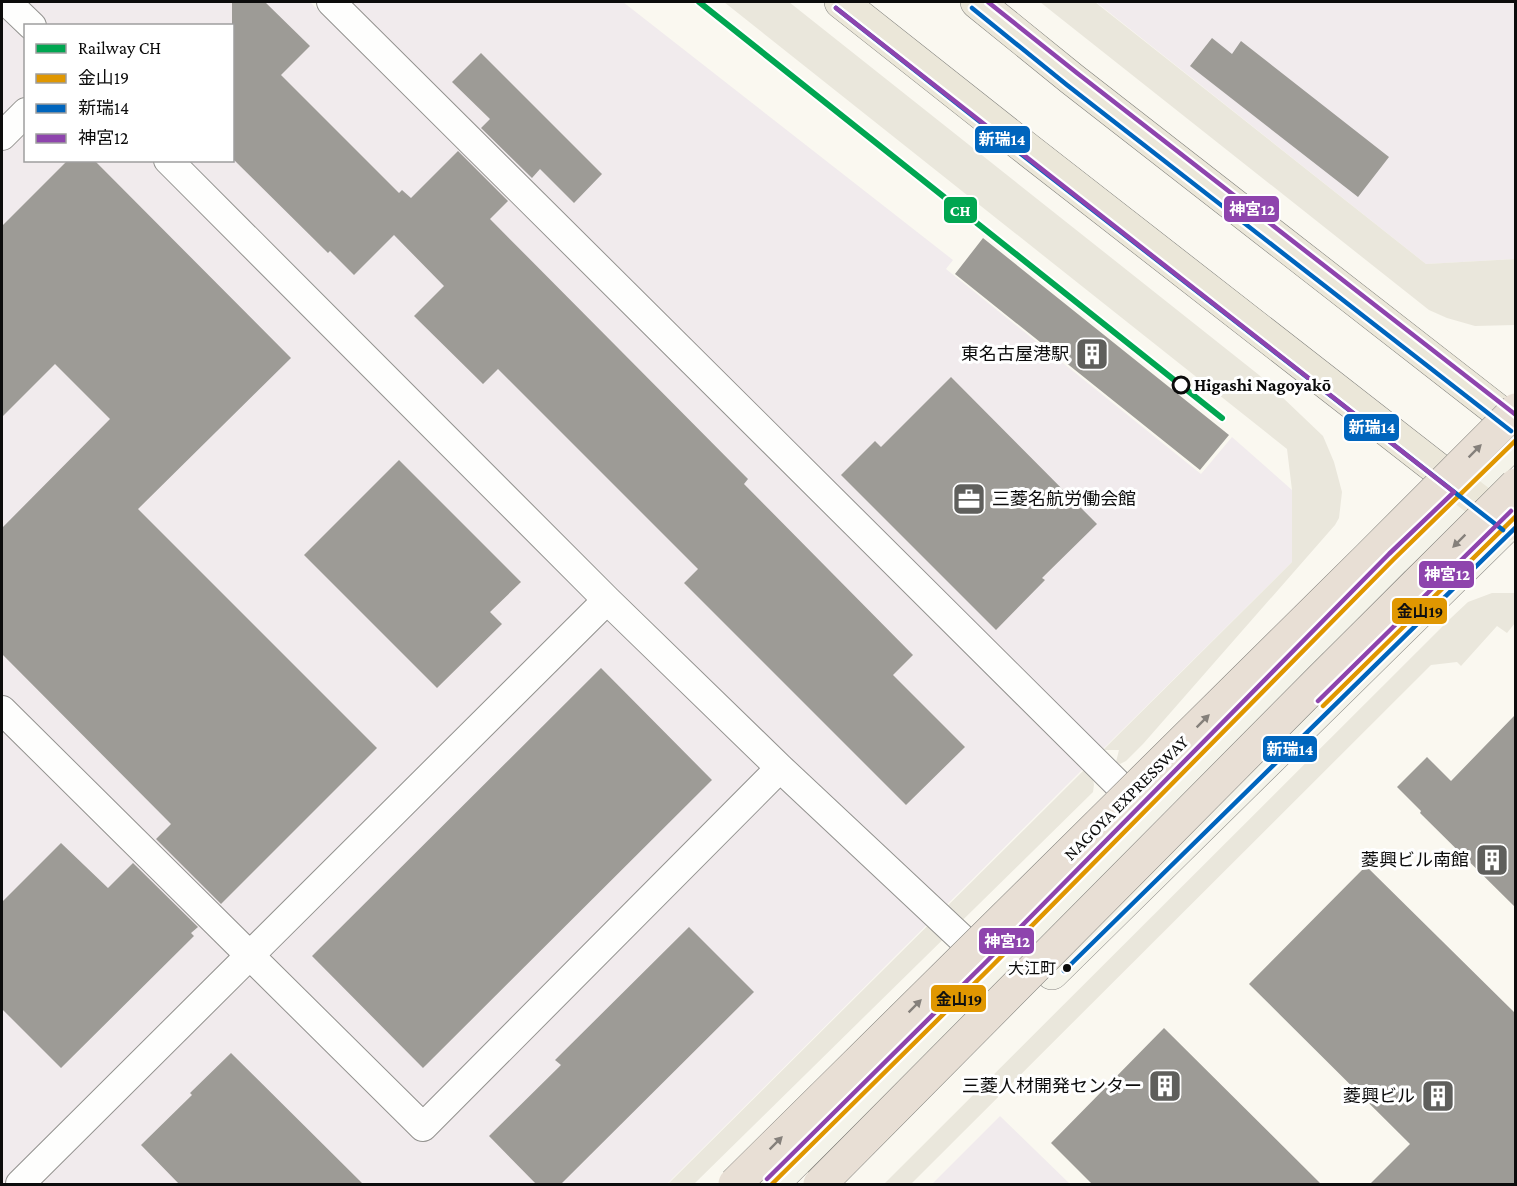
<svg xmlns="http://www.w3.org/2000/svg" width="1517" height="1186" viewBox="0 0 1517 1186" font-family="'Crimson Pro','Noto Sans JP',serif">
	<style>
		.industrial { fill: #f1ebed; fill-rule: evenodd }
		.plaza { fill: #eae7dc }
		.building { fill: #9d9b96 }
		.lines { fill: none; stroke-linecap: round; stroke-linejoin: round }
		.service-casing { stroke: #93928f; stroke-width: 30 }
		.secondary-casing { stroke: #8a8985; stroke-width: 34 }
		.primary-casing { stroke: #80807c; stroke-width: 34 }
		.service { stroke: #fefefd; stroke-width: 28 }
		.secondary { stroke: #f4f3e9; stroke-width: 33 }
		.primary { stroke: #ebe7d9; stroke-width: 33 }
		.motorway-bridge-casing { stroke: #80807c; stroke-width: 34; stroke-linecap: butt }
		.motorway-bridge { stroke: #e8dfd5; stroke-width: 33 }
		.bus-1-casing { stroke: #fff; stroke-width: 9 }
		.bus-2-casing { stroke: #fff; stroke-width: 9 }
		.bus-3-casing { stroke: #fff; stroke-width: 9 }
		.bus-1 { stroke: #e09701; stroke-width: 4.5 }
		.bus-2 { stroke: #0065bd; stroke-width: 4.5 }
		.bus-3 { stroke: #8e44ad; stroke-width: 4.5 }
		.rail-1-casing { stroke: #fff; stroke-width: 10 }
		.rail-1 { stroke: #00a651; stroke-width: 6 }
		.oneway { fill: #85807b }
		.stop-dot { fill: #fff; stroke: #0c0c0c; stroke-width: 3 }
		.bus-dot { fill: #0c0c0c; stroke: #fff; stroke-width: 2 }
		.labels { text-anchor: middle; stroke-width: 6; stroke-linejoin: round; paint-order: stroke }
		.bus-label { font-size: 16px; fill: #0c0c0c; stroke: #fff; text-anchor: end }
		.poi-label { font-size: 18px; fill: #0c0c0c; stroke: #fff; text-anchor: end }
		.stop-label { font-size: 18px; font-weight: bold; fill: #0c0c0c; stroke: #fff; text-anchor: start }
		.street-label { font-size: 18px; fill: #0c0c0c; stroke: #fff }
		.line-badge { stroke: #fff; stroke-width: 2 }
		.badge-label { font-size: 16px; text-anchor: middle; font-weight: bold; fill: #fff }
		.pale-badge-label { font-size: 16px; text-anchor: middle; font-weight: bold; fill: #111 }
	</style>
	<rect width="100%" height="100%" fill="#faf8f0"/>
	<!-- industrial -->
	<path class="industrial" d="M 2,2 L 310,2 L 1083,769 L 667,1184 L 2,1184 ZM 26,26 L 232,26 L 232,160 L 26,160 Z
		M 350,2 L 623,2 L 953,260 L 946,269 L 1201,474 L 1232,437 L 1292,490 L 1292,562 L 1102,750 Z
		M 1096,2 L 1515,2 L 1515,259 L 1426,264 Z
		M 1000,1116 L 1070,1184 L 932,1184 Z"/>
	<!-- plaza -->
	<path class="plaza" d="M 724,2 L 789,2 L 1259,375 L 1323,436 L 1334,462 L 1342,492 L 1339,518 L 1335,525 L 1143,744 L 1126,761 L 1120,764 L 1116,762 L 1119,750 L 1103,750 L 1292,562 L 1292,490 L 1287,449 Z
		M 1040,2 L 1095,2 L 1426,264 L 1515,259 L 1515,325 L 1475,326 L 1447,318 L 1429,310 Z
		M 1492,593 L 1515,593 L 1515,623 L 1507,633 L 1497,626 L 1461,666 L 1457,662 L 1431,665 L 911,1184 L 884,1184 L 1452,617 L 1468,602 Z
		M 1084,770 L 1093,779 L 1094,785 L 1093,792 L 694,1184 L 668,1184 Z"/>
	<!-- building -->
	<path class="building" d="M 232,2 L 265,2 L 310,46 L 281,75 L 399,193 L 402,190 L 411,198 L 458,151 L 508,201 L 490,219 L 748,479 L 744,484 L 913,655 L 893,675 L 965,747 L 906,805 L 684,583 L 698,569 L 498,369 L 483,384 L 414,316 L 444,286 L 394,235 L 354,275 L 330,251 L 328,253 L 232,158 Z
		M 1212,38 L 1232,54 L 1241,41 L 1389,157 L 1358,197 L 1190,66 Z
		M 481,53 L 602,174 L 574,203 L 540,169 L 532,178 L 481,128 L 490,119 L 452,82 Z
		M 68,160 L 94,160 L 291,358 L 138,509 L 377,748 L 221,904 L 156,839 L 171,824 L 2,654 L 2,528 L 110,419 L 55,364 L 2,417 L 2,226 Z
		M 983,238 L 1229,435 L 1200,470 L 955,274 Z
		M 951,377 L 1097,524 L 1042,578 L 1045,580 L 996,630 L 841,475 L 875,441 L 881,447 Z
		M 399,460 L 521,582 L 490,612 L 502,624 L 437,688 L 304,555 Z
		M 601,668 L 712,780 L 423,1068 L 312,956 Z
		M 1515,715 L 1515,907 L 1420,813 L 1421,811 L 1397,787 L 1427,757 L 1451,781 Z
		M 61,843 L 108,888 L 133,863 L 198,927 L 191,933 L 194,936 L 61,1068 L 2,1009 L 2,902 Z
		M 1366,866 L 1515,1013 L 1515,1185 L 1369,1185 L 1410,1144 L 1249,984 Z
		M 689,927 L 754,992 L 560,1185 L 537,1185 L 489,1136 L 561,1065 L 555,1060 Z
		M 1164,1028 L 1322,1185 L 1093,1185 L 1051,1143 Z
		M 231,1053 L 364,1185 L 180,1185 L 141,1145 L 192,1095 L 190,1093 Z"/>
	<g class="lines">
		<!-- service casing -->
		<g class="service-casing">
			<path id="service" d="M 7,2 L 32,26
				M 331,2 L 1144,810
				M 2,136 L 26,112
				M 168,160 L 607,600 L 780,768 L 988,963
				M 2,710 L 423,1127 L 780,768
				M 20,1184 L 607,600"/>
		</g>
		<!-- secondary casing -->
		<g class="secondary-casing">
			<path id="secondary" d="M 1052,973 L 1508,524
				M 772,1184 L 992,966 L 1394,559 L 1465,491 L 1516,440"/>
		</g>
		<!-- primary casing -->
		<g class="primary-casing">
			<path id="primary" d="M 841,2 L 1013,138 L 1508,524 L 1516,516
				M 977,2 L 1072,79 L 1516,425"/>
		</g>
		<!-- service -->
		<use href="#service" class="service"/>
		<!-- secondary -->
		<use href="#secondary" class="secondary"/>
		<!-- primary -->
		<use href="#primary" class="primary"/>
		<!-- motorway-bridge casing -->
		<g class="motorway-bridge-casing">
			<path id="motorway-bridge" d="M 735,1184 L 1367,559 L 1516,410
				M 820,1184 L 1320,680 L 1516,485"/>
		</g>
		<!-- motorway-bridge -->
		<use href="#motorway-bridge" class="motorway-bridge"/>
		<!-- bus-1 casing -->
		<g class="bus-1-casing">
			<path id="bus-1" d="M 1323,706 L 1516,516
				M 772,1184 L 992,966 L 1394,559 L 1516,440"/>
		</g>
		<!-- bus-2 casing -->
		<g class="bus-2-casing">
			<path id="bus-2" d="M 836,8 L 1008,144 L 1503,530
				M 972,8 L 1067,85 L 1511,431
				M 1064,971 L 1516,527"/>
		</g>
		<!-- bus-3 casing -->
		<g class="bus-3-casing">
			<path id="bus-3" d="M 988,2 L 1077,73 L 1516,415
				M 1318,701 L 1511,511
				M 767,1179 L 987,961 L 1389,554 L 1454,492 L 836,8"/>
		</g>
		<!-- bus-1 -->
		<use href="#bus-1" class="bus-1"/>
		<!-- bus-2 -->
		<use href="#bus-2" class="bus-2"/>
		<!-- bus-3 -->
		<use href="#bus-3" class="bus-3"/>
		<!-- rail-1 casing -->
		<g class="rail-1-casing">
			<path id="rail-1" d="M 699,2 L 1222,418"/>
		</g>
		<!-- rail-1 -->
		<use href="#rail-1" class="rail-1"/>
	</g>
	<!-- one-way arrows -->
	<defs><path id="oneway-solid" d="M-6-.8H1V-3.2L6.5 0L1 3.2V.8H-6Z" transform="scale(1.5)"/></defs>
	<g class="oneway">
		<use href="#oneway-solid" transform="translate(1475 451) rotate(-45)"/>
		<use href="#oneway-solid" transform="translate(1459 541) rotate(135)"/>
		<use href="#oneway-solid" transform="translate(1203 721) rotate(-45)"/>
		<use href="#oneway-solid" transform="translate(915 1006) rotate(-45)"/>
		<use href="#oneway-solid" transform="translate(776 1143) rotate(-45)"/>
	</g>
	<!-- icons -->
	<defs>
		<g id="building-square" transform="scale(1.725)"><rect x="-9" y="-9" width="18" height="18" rx="4" fill="#5f5f5c" stroke="#fff"/><path d="M-4-6H4V6H1V3H-1V6H-4ZM-2.5-4.3h1.7v1.8h-1.7ZM.8-4.3h1.7v1.8H.8ZM-2.5-1h1.7V.8h-1.7ZM.8-1h1.7V.8H.8Z" fill="#fff"/></g>
		<g id="office-square" transform="scale(1.725)"><rect x="-9" y="-9" width="18" height="18" rx="4" fill="#5f5f5c" stroke="#fff"/><path d="M-6-3h4V-5.5h4V-3h4V5H-6ZM-1-4.5V-3h2v-1.5ZM-6 0V1H6V0Z" fill="#fff"/></g>
	</defs>
	<g fill-rule="evenodd">
		<use href="#building-square" x="1092" y="354"/>
		<use href="#office-square" x="969" y="499"/>
		<use href="#building-square" x="1492" y="860"/>
		<use href="#building-square" x="1165" y="1086"/>
		<use href="#building-square" x="1438" y="1096"/>
	</g>
	<!-- markers -->
	<circle class="stop-dot" cx="1181" cy="385" r="8"/>
	<circle class="bus-dot" cx="1067" cy="968" r="5"/>
	<g class="labels">
		<!-- bus labels -->
		<g class="bus-label">
			<text x="1056" y="974">大江町</text>
		</g>
		<!-- poi labels -->
		<g class="poi-label">
			<text x="1069" y="360">東名古屋港駅</text>
			<text x="992" y="505" text-anchor="start">三菱名航労働会館</text>
			<text x="1469" y="866">菱興ビル南館</text>
			<text x="1142" y="1092">三菱人材開発センター</text>
			<text x="1415" y="1102">菱興ビル</text>
		</g>
		<!-- stop labels -->
		<g class="stop-label">
			<text x="1194" y="391">Higashi Nagoyakō</text>
		</g>
		<!-- street labels -->
		<g class="street-label">
			<text transform="translate(1126 798) rotate(-45)" y="6">NAGOYA EXPRESSWAY</text>
		</g>
	</g>
	<g class="line-badge">
		<rect x="974" y="125" width="57" height="29" rx="6" fill="#0065bd"/>
		<rect x="1223" y="195" width="57" height="28" rx="6" fill="#8e44ad"/>
		<rect x="943" y="196" width="35" height="28" rx="6" fill="#00a651"/>
		<rect x="1343" y="413" width="57" height="29" rx="6" fill="#0065bd"/>
		<rect x="1418" y="560" width="57" height="29" rx="6" fill="#8e44ad"/>
		<rect x="1391" y="597" width="57" height="28" rx="6" fill="#e09701"/>
		<rect x="1262" y="735" width="56" height="28" rx="6" fill="#0065bd"/>
		<rect x="978" y="927" width="57" height="28" rx="6" fill="#8e44ad"/>
		<rect x="930" y="984" width="57" height="29" rx="6" fill="#e09701"/>
	</g>
	<g class="badge-label">
		<text x="1002" y="145">新瑞14</text>
		<text x="1252" y="215">神宮12</text>
		<text x="960" y="216">CH</text>
		<text x="1372" y="433">新瑞14</text>
		<text x="1447" y="580">神宮12</text>
		<text x="1290" y="755">新瑞14</text>
		<text x="1007" y="947">神宮12</text>
	</g>
	<g class="pale-badge-label">
		<text x="1420" y="617">金山19</text>
		<text x="959" y="1005">金山19</text>
	</g>
	<!-- border -->
	<rect width="1517" height="1186" fill="none" stroke="#0c0c0c" stroke-width="6"/>
	<!-- legend -->
	<rect x="24" y="24" width="210" height="138" fill="#ffffff" stroke="#9e9e9e" stroke-width="1.5"/>
	<rect x="36" y="44" width="30" height="9" fill="#00a651" stroke="#9e9e9e" stroke-width="1.5"/>
	<text x="78" y="54" font-size="18" fill="#0c0c0c">Railway CH</text>
	<rect x="36" y="74" width="30" height="9" fill="#e09701" stroke="#9e9e9e" stroke-width="1.5"/>
	<text x="78" y="84" font-size="18" fill="#0c0c0c">金山19</text>
	<rect x="36" y="104" width="30" height="9" fill="#0065bd" stroke="#9e9e9e" stroke-width="1.5"/>
	<text x="78" y="114" font-size="18" fill="#0c0c0c">新瑞14</text>
	<rect x="36" y="134" width="30" height="9" fill="#8e44ad" stroke="#9e9e9e" stroke-width="1.5"/>
	<text x="78" y="144" font-size="18" fill="#0c0c0c">神宮12</text>
</svg>
